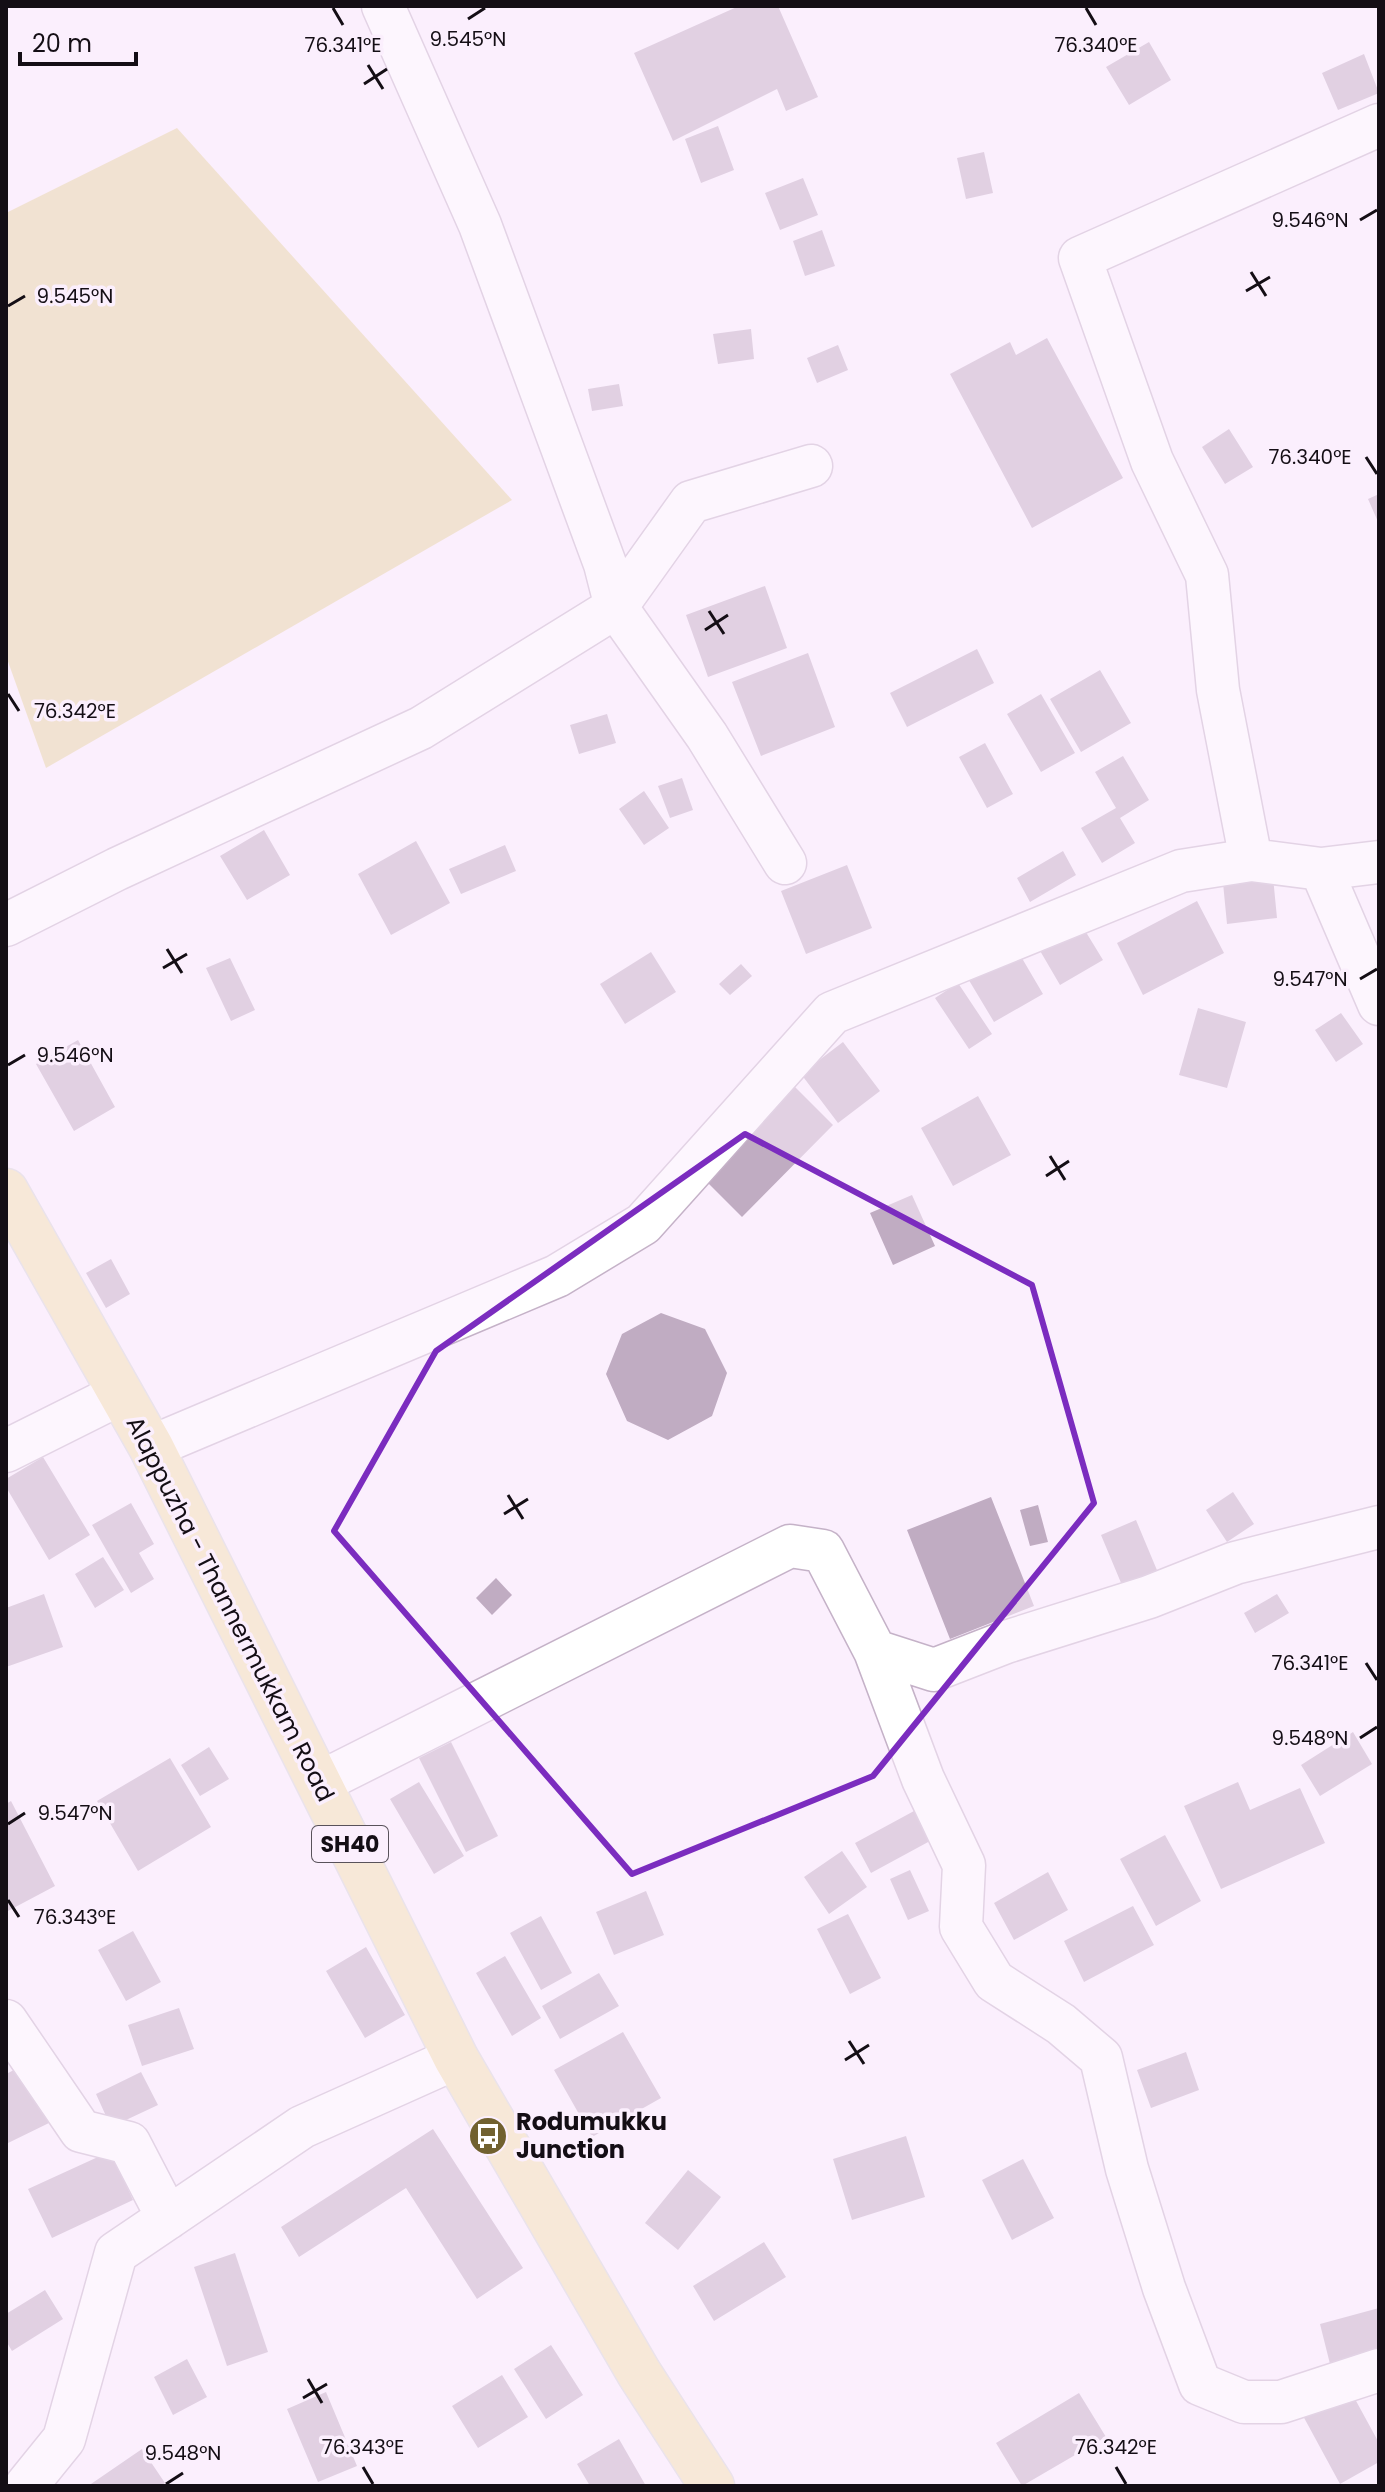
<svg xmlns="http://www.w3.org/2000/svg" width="1385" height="2492" viewBox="0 0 1385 2492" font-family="Poppins,sans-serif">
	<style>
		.green { fill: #e5d39e }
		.building { fill: #c0acc2 }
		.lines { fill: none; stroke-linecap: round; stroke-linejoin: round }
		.minor-casing { stroke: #c5b2c8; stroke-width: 45 }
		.primary-casing { stroke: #d5d4d5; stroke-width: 47 }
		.minor { stroke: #fff; stroke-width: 42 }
		.primary { stroke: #f2e0ab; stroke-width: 44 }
		.marked { fill: none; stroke: #7b2cbf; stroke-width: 6; stroke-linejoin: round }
		.ticks { fill: none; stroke: #140e15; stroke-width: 3 }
		.labels { text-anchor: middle; stroke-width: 7; stroke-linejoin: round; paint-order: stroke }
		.shield { fill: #fbeffd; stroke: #59525b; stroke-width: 2 }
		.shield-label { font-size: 22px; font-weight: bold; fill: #140e15 }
		.street-label { font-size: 24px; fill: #140e15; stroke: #fbeffd }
		.poi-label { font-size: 24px; font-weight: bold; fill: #140e15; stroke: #fbeffd; text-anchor: start }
		.ticks-label { font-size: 20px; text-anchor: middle; fill: #140e15; stroke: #fbeffd; stroke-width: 7; stroke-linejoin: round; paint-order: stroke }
	</style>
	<rect width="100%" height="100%" fill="#fbeffd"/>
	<!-- green -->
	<path class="green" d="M 177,128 L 512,500 L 46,768 L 6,656 L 6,213 Z"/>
	<!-- building -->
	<path class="building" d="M 739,6 L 778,6 L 818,97 L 786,111 L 777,89 L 673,141 L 634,53 Z
		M 1149,42 L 1171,80 L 1129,105 L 1106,67 Z
		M 1364,54 L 1379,93 L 1338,110 L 1322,73 Z
		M 718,126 L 734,170 L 701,183 L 685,139 Z
		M 984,152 L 993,193 L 966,199 L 957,158 Z
		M 803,178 L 818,215 L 780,230 L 765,193 Z
		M 822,230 L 835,266 L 805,276 L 793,241 Z
		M 751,329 L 754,359 L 718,364 L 713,334 Z
		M 1047,338 L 1123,478 L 1032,528 L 950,374 L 1010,342 L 1016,355 Z
		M 838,345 L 848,370 L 817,383 L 807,358 Z
		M 619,384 L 623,406 L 592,411 L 588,389 Z
		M 1229,429 L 1253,467 L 1225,484 L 1202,447 Z
		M 1379,494 L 1379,524 L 1368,499 Z
		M 765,586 L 787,648 L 708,677 L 686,615 Z
		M 977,649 L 994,683 L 907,727 L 890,693 Z
		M 808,653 L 835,727 L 761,756 L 732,682 Z
		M 1100,670 L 1131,723 L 1081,752 L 1050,699 Z
		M 1041,694 L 1075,753 L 1041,772 L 1007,714 Z
		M 607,714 L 616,743 L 579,754 L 570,725 Z
		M 985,743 L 1013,794 L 987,808 L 959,757 Z
		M 1123,756 L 1149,800 L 1120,818 L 1135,843 L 1102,863 L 1081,828 L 1116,808 L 1095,772 Z
		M 682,778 L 693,810 L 670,818 L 658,786 Z
		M 644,791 L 669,828 L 644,845 L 619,809 Z
		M 264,830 L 290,875 L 247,900 L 220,856 Z
		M 416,841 L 450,903 L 391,935 L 358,874 Z
		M 505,845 L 516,871 L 461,894 L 449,869 Z
		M 1063,851 L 1076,875 L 1030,902 L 1017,878 Z
		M 847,865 L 872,928 L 806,954 L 781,891 Z
		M 1273,877 L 1277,918 L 1227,924 L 1223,883 Z
		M 1197,901 L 1224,953 L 1143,995 L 1117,943 Z
		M 1081,924 L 1103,960 L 1060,985 L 1039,949 Z
		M 1016,948 L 1043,994 L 994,1022 L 967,977 Z
		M 651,952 L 676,992 L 625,1024 L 600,984 Z
		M 230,958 L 255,1010 L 231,1021 L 206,968 Z
		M 741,964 L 752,976 L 730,995 L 719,984 Z
		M 958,983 L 992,1034 L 969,1049 L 935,998 Z
		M 1198,1008 L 1246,1022 L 1227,1088 L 1179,1075 Z
		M 1341,1013 L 1363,1044 L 1336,1062 L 1315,1030 Z
		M 78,1040 L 115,1107 L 74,1131 L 36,1064 Z
		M 843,1042 L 880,1091 L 838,1123 L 801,1074 Z
		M 794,1086 L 833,1125 L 742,1217 L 703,1178 Z
		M 978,1096 L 1011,1155 L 953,1186 L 921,1128 Z
		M 912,1195 L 935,1246 L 893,1265 L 870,1213 Z
		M 111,1259 L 130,1294 L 106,1308 L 86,1273 Z
		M 661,1313 L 705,1329 L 727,1373 L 712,1416 L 668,1440 L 627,1421 L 606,1374 L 622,1334 Z
		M 43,1457 L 90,1535 L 49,1560 L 6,1487 L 6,1479 Z
		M 1233,1492 L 1254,1524 L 1227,1542 L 1206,1510 Z
		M 991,1497 L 1034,1606 L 950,1639 L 907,1530 Z
		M 131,1503 L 154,1544 L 139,1553 L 154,1579 L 131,1593 L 92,1525 Z
		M 1038,1505 L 1048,1542 L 1030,1546 L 1020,1510 Z
		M 1136,1520 L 1159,1575 L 1124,1590 L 1101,1535 Z
		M 103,1557 L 124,1590 L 95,1608 L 75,1574 Z
		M 496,1578 L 512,1595 L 492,1615 L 476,1598 Z
		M 44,1594 L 63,1647 L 6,1667 L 6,1608 Z
		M 1277,1594 L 1289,1613 L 1255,1633 L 1244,1613 Z
		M 1353,1732 L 1372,1764 L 1320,1796 L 1301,1765 Z
		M 451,1742 L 498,1836 L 466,1852 L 419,1758 Z
		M 209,1747 L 229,1779 L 200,1796 L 181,1765 Z
		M 170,1758 L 211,1827 L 138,1871 L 97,1801 Z
		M 419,1782 L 464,1856 L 434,1874 L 390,1799 Z
		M 1238,1782 L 1250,1810 L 1300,1788 L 1325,1843 L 1221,1889 L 1184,1806 Z
		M 11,1801 L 55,1886 L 6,1912 L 6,1804 Z
		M 914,1811 L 930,1841 L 871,1873 L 855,1843 Z
		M 1165,1835 L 1201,1901 L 1156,1926 L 1120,1859 Z
		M 842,1851 L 867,1887 L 829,1914 L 804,1877 Z
		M 910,1870 L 929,1911 L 908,1920 L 890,1879 Z
		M 1048,1872 L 1068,1910 L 1014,1940 L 994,1903 Z
		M 646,1891 L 664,1935 L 614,1955 L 596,1912 Z
		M 1133,1906 L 1154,1945 L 1084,1982 L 1064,1941 Z
		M 848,1914 L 881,1978 L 850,1994 L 817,1929 Z
		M 541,1916 L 572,1973 L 541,1990 L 510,1933 Z
		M 133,1931 L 161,1982 L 126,2001 L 98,1950 Z
		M 366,1947 L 405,2015 L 365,2038 L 326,1971 Z
		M 505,1956 L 541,2018 L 512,2036 L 476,1973 Z
		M 599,1973 L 619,2006 L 560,2039 L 542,2006 Z
		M 179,2008 L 194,2049 L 142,2066 L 128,2025 Z
		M 623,2032 L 661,2098 L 592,2137 L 554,2070 Z
		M 1186,2052 L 1199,2090 L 1151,2108 L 1137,2070 Z
		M 20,2067 L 49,2123 L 6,2144 L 6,2074 Z
		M 141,2072 L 158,2105 L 111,2127 L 96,2094 Z
		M 433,2129 L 523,2268 L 477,2299 L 406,2188 L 299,2257 L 281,2227 Z
		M 906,2136 L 925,2197 L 852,2220 L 833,2159 Z
		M 111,2151 L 133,2200 L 52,2238 L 28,2189 Z
		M 1023,2159 L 1054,2218 L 1012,2240 L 982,2180 Z
		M 688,2170 L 721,2197 L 678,2250 L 645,2223 Z
		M 764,2242 L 786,2277 L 714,2321 L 693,2286 Z
		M 235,2253 L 268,2352 L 227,2366 L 194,2267 Z
		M 45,2290 L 63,2319 L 12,2351 L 6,2341 L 6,2314 Z
		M 1379,2308 L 1379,2359 L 1332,2372 L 1320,2324 Z
		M 551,2345 L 583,2395 L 546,2419 L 514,2369 Z
		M 187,2359 L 207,2397 L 173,2415 L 154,2377 Z
		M 502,2375 L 528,2417 L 478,2448 L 452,2406 Z
		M 1349,2388 L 1379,2443 L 1379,2462 L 1340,2484 L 1302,2414 Z
		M 326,2392 L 357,2466 L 318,2482 L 287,2409 Z
		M 1079,2393 L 1106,2437 L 1022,2486 L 996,2443 Z
		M 619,2439 L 646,2486 L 590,2486 L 577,2464 Z
		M 142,2449 L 165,2483 L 160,2486 L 88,2486 Z"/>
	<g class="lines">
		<!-- minor casing -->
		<g class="minor-casing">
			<path id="minor" d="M 1251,860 L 1218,690 L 1207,575 L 1152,461 L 1080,258 L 1379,125
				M 785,863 L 707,736 L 616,607 L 691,502 L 811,466
				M 1321,869 L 1379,1004
				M 6,925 L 117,869 L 421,728 L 616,607 L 605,564 L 480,225 L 383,6
				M 151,1447 L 557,1276 L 643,1224 L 832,1013 L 1181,871 L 1251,860 L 1321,869 L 1379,862
				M 6,1451 L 118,1395
				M 875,1651 L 923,1779 L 964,1865 L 961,1927 L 994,1981 L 1061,2024 L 1101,2058 L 1127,2169 L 1164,2288 L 1200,2384 L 1244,2402 L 1281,2402 L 1379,2370
				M 319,1783 L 790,1546 L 823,1551 L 875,1651 L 934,1670 L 1006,1642 L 1149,1597 L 1235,1563 L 1379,1527
				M 6,2021 L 81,2131 L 129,2143 L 168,2218
				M 26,2486 L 64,2439 L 116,2253 L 302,2127 L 456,2058"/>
		</g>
		<!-- primary casing -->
		<g class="primary-casing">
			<path id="primary" d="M 6,1191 L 151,1447 L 456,2058 L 639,2373 L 712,2486"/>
		</g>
		<!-- minor -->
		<use href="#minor" class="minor"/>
		<!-- primary -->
		<use href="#primary" class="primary"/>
	</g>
	<!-- marked area -->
	<path d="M0 0H1385V2492H0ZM 745,1134 L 1032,1285 L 1094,1503 L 873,1776 L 632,1874 L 334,1531 L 436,1351 Z" fill="#fbeffd" fill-opacity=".55" fill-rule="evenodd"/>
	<path class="marked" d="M 745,1134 L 1032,1285 L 1094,1503 L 873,1776 L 632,1874 L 334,1531 L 436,1351 Z"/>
	<!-- ticks -->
	<path class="ticks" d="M 333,8 L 343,25M 1086,8 L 1096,25M 468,19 L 485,8M 368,65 L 383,89M 364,84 L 387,69M 1360,220 L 1377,210M 1251,272 L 1266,296M 1246,291 L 1270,277M 8,306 L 25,296M 1366,457 L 1377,474M 709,611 L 724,634M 705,630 L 728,615M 8,694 L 19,711M 167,949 L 182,973M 163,968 L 187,954M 1360,979 L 1377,969M 8,1065 L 25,1055M 1050,1156 L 1065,1180M 1046,1176 L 1069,1161M 508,1495 L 523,1519M 504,1514 L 528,1499M 1366,1663 L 1377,1680M 1360,1738 L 1377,1727M 8,1824 L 25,1813M 8,1900 L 19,1917M 849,2041 L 864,2064M 845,2060 L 869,2045M 308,2379 L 322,2403M 303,2398 L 327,2384M 363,2467 L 373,2484M 1116,2467 L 1126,2484M 166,2484 L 183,2473"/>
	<!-- icons -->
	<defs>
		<g id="bus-disc" transform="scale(2)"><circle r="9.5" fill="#71612f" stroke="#fbeffd"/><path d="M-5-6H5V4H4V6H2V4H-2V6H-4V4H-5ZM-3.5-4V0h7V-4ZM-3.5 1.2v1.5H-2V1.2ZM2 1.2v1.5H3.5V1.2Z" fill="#fff"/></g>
	</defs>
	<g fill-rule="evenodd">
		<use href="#bus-disc" x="488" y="2136"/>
	</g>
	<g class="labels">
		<!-- shield labels -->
		<rect class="shield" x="312" y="1826" width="76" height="36" rx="6"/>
		<g class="shield-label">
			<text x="350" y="1852">SH40</text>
		</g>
		<!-- street labels -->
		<g class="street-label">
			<text transform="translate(230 1609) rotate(63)" y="8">Alappuzha - Thannermukkam Road</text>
		</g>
		<!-- poi labels -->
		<g class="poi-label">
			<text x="516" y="2130">Rodumukku<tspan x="516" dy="28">Junction</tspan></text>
		</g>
	</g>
	<g class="ticks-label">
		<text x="468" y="46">9.545°N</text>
		<text x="343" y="52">76.341°E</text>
		<text x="1096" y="52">76.340°E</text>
		<text x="1310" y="227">9.546°N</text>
		<text x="75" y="303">9.545°N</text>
		<text x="1310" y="464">76.340°E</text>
		<text x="75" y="718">76.342°E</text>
		<text x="1310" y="986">9.547°N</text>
		<text x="75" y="1062">9.546°N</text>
		<text x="1310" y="1670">76.341°E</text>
		<text x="1310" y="1745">9.548°N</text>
		<text x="75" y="1820">9.547°N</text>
		<text x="75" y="1924">76.343°E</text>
		<text x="363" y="2454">76.343°E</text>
		<text x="1116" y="2454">76.342°E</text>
		<text x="183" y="2460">9.548°N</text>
	</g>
	<!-- border -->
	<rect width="1385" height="2492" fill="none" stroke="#140e15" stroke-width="16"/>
	<!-- scale -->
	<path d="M20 52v12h116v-12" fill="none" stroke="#140e15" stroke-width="4"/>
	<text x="32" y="52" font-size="24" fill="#140e15" stroke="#fbeffd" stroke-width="6" paint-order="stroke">20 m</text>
</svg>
